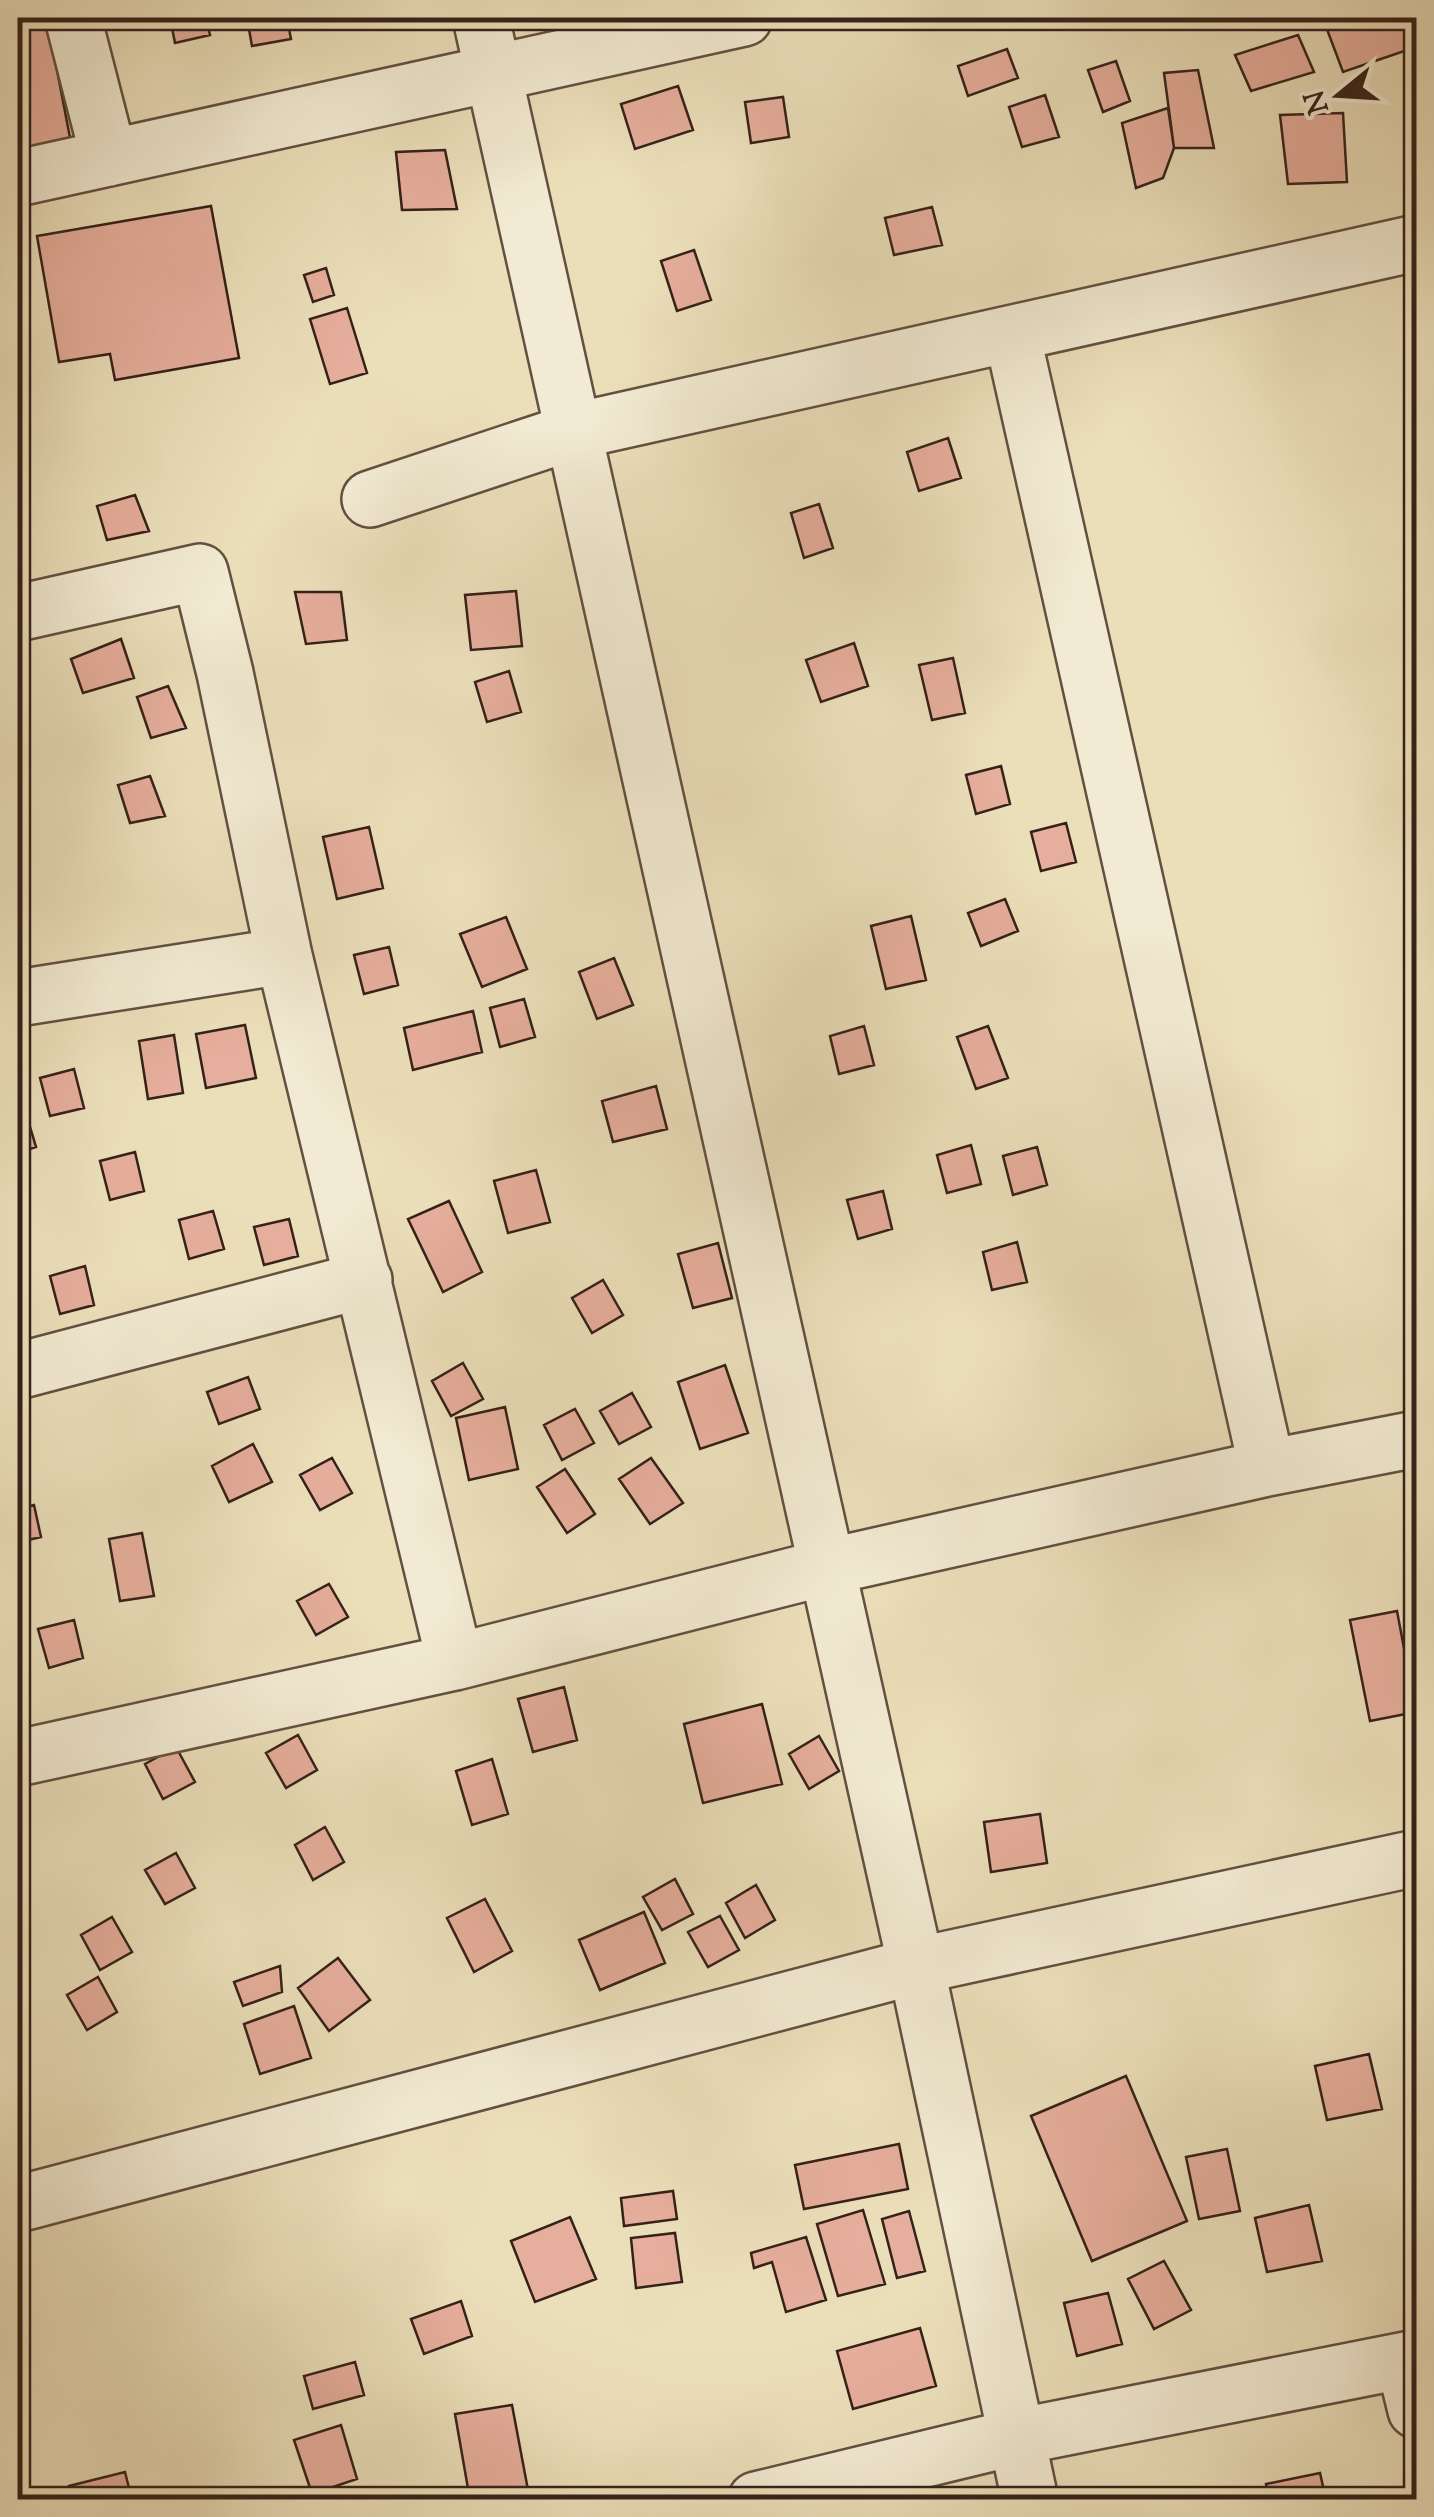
<svg xmlns="http://www.w3.org/2000/svg" width="1434" height="2517" viewBox="0 0 1434 2517" font-family="'Sorts Mill Goudy',serif">
	<style>
		.building { fill: #e6ae9c; stroke: #352119; stroke-width: 2.5 }
		.lines { fill: none; stroke-linecap: round; stroke-linejoin: round }
		.minor-casing { stroke: #625041; stroke-width: 60 }
		.minor { stroke: #f2ead2; stroke-width: 55 }
	</style>
	<rect width="100%" height="100%" fill="#ebdfba"/>
	<filter id="stains"><feTurbulence type="fractalNoise" baseFrequency=".002" numOctaves="4"/><feColorMatrix values="0 0 0 0 .2 0 0 0 0 .09 0 0 0 0 .02 0 0 0 .5 -.17"/></filter>
	<radialGradient id="worn" r=".72"><stop offset=".6" stop-color="#630" stop-opacity="0"/><stop offset="1" stop-color="#630" stop-opacity=".3"/></radialGradient>
	<!-- building -->
	<path class="building" d="M 18,18 L 47,18 L 72,148 L 18,159 Z
		M 170,18 L 206,18 L 210,35 L 175,43 Z
		M 247,18 L 287,18 L 291,39 L 252,46 Z
		M 1344,18 L 1416,18 L 1416,47 L 1343,72 L 1325,24 Z
		M 1298,35 L 1314,72 L 1251,91 L 1235,55 Z
		M 1007,49 L 1018,78 L 968,96 L 958,66 Z
		M 1116,61 L 1130,101 L 1103,112 L 1088,70 Z
		M 1198,70 L 1214,148 L 1174,148 L 1164,73 Z
		M 678,86 L 693,130 L 635,149 L 621,104 Z
		M 1045,95 L 1059,137 L 1022,147 L 1009,107 Z
		M 783,97 L 789,137 L 751,143 L 745,102 Z
		M 1168,108 L 1174,148 L 1163,178 L 1136,188 L 1122,123 Z
		M 1343,113 L 1347,182 L 1288,184 L 1280,115 Z
		M 445,150 L 457,209 L 402,210 L 396,152 Z
		M 211,206 L 239,358 L 115,380 L 110,354 L 59,362 L 37,236 Z
		M 932,207 L 942,245 L 894,255 L 885,218 Z
		M 694,250 L 711,300 L 677,311 L 661,261 Z
		M 326,268 L 334,295 L 313,302 L 304,275 Z
		M 347,308 L 367,373 L 330,384 L 310,319 Z
		M 948,438 L 961,478 L 919,491 L 907,452 Z
		M 135,495 L 149,531 L 107,540 L 97,506 Z
		M 819,504 L 833,548 L 804,558 L 791,513 Z
		M 516,591 L 522,646 L 471,650 L 465,595 Z
		M 295,592 L 341,592 L 347,640 L 306,644 Z
		M 121,639 L 134,678 L 83,693 L 71,659 Z
		M 854,643 L 868,686 L 821,702 L 806,660 Z
		M 953,658 L 965,713 L 932,720 L 919,665 Z
		M 509,671 L 521,712 L 487,722 L 475,682 Z
		M 168,686 L 186,728 L 151,738 L 137,697 Z
		M 1001,766 L 1010,804 L 976,814 L 966,775 Z
		M 150,776 L 165,816 L 130,823 L 118,785 Z
		M 1066,823 L 1076,862 L 1041,871 L 1031,832 Z
		M 369,827 L 383,888 L 337,899 L 323,837 Z
		M 1005,899 L 1018,931 L 981,946 L 968,913 Z
		M 911,916 L 926,980 L 886,989 L 871,926 Z
		M 506,917 L 527,969 L 482,987 L 460,934 Z
		M 389,947 L 398,985 L 364,994 L 354,955 Z
		M 614,958 L 633,1005 L 597,1019 L 579,972 Z
		M 524,999 L 535,1037 L 500,1047 L 490,1008 Z
		M 473,1011 L 482,1052 L 413,1070 L 404,1028 Z
		M 245,1025 L 256,1078 L 206,1088 L 196,1034 Z
		M 864,1026 L 874,1065 L 839,1074 L 830,1036 Z
		M 988,1026 L 1008,1078 L 976,1089 L 957,1037 Z
		M 174,1035 L 183,1093 L 148,1099 L 139,1041 Z
		M 74,1069 L 84,1108 L 50,1116 L 40,1078 Z
		M 656,1086 L 667,1129 L 613,1142 L 602,1101 Z
		M 25,1110 L 36,1147 L 18,1153 L 18,1112 Z
		M 971,1145 L 981,1184 L 947,1193 L 937,1155 Z
		M 1037,1147 L 1047,1185 L 1013,1195 L 1003,1156 Z
		M 135,1152 L 144,1191 L 110,1200 L 100,1161 Z
		M 536,1170 L 550,1222 L 508,1233 L 494,1181 Z
		M 883,1191 L 892,1229 L 858,1239 L 847,1200 Z
		M 449,1201 L 482,1272 L 443,1292 L 408,1219 Z
		M 213,1211 L 224,1249 L 189,1259 L 179,1220 Z
		M 289,1219 L 298,1256 L 264,1265 L 254,1227 Z
		M 1017,1242 L 1027,1282 L 992,1290 L 983,1252 Z
		M 718,1243 L 732,1298 L 693,1308 L 678,1254 Z
		M 85,1266 L 94,1305 L 60,1314 L 50,1276 Z
		M 603,1280 L 623,1315 L 592,1333 L 572,1298 Z
		M 463,1363 L 483,1399 L 451,1416 L 432,1381 Z
		M 725,1365 L 748,1433 L 700,1449 L 678,1382 Z
		M 248,1377 L 260,1409 L 219,1424 L 207,1392 Z
		M 632,1393 L 651,1427 L 619,1444 L 600,1411 Z
		M 505,1407 L 518,1469 L 469,1480 L 456,1418 Z
		M 575,1409 L 594,1443 L 562,1460 L 544,1425 Z
		M 253,1444 L 272,1482 L 229,1502 L 212,1466 Z
		M 332,1458 L 352,1493 L 320,1510 L 300,1475 Z
		M 651,1458 L 683,1503 L 650,1524 L 619,1479 Z
		M 565,1469 L 595,1514 L 567,1533 L 537,1487 Z
		M 34,1505 L 41,1537 L 19,1542 L 24,1560 L 18,1561 L 18,1509 Z
		M 142,1533 L 154,1596 L 120,1601 L 109,1539 Z
		M 329,1584 L 348,1617 L 316,1635 L 297,1601 Z
		M 1397,1611 L 1416,1712 L 1370,1721 L 1350,1620 Z
		M 74,1620 L 83,1658 L 49,1668 L 38,1629 Z
		M 564,1687 L 577,1740 L 533,1752 L 518,1699 Z
		M 762,1704 L 782,1784 L 703,1803 L 684,1724 Z
		M 298,1735 L 317,1770 L 286,1788 L 266,1753 Z
		M 819,1736 L 839,1771 L 809,1789 L 789,1754 Z
		M 176,1747 L 195,1782 L 163,1799 L 145,1764 Z
		M 492,1759 L 508,1814 L 472,1825 L 456,1771 Z
		M 1040,1814 L 1047,1863 L 991,1872 L 984,1822 Z
		M 325,1827 L 344,1862 L 313,1880 L 295,1845 Z
		M 176,1853 L 195,1888 L 165,1904 L 145,1870 Z
		M 675,1879 L 693,1914 L 662,1930 L 643,1897 Z
		M 756,1885 L 775,1920 L 745,1938 L 726,1903 Z
		M 485,1899 L 512,1951 L 474,1972 L 447,1918 Z
		M 644,1912 L 665,1963 L 600,1990 L 579,1940 Z
		M 720,1916 L 739,1950 L 708,1967 L 688,1932 Z
		M 112,1917 L 132,1952 L 100,1970 L 81,1935 Z
		M 338,1958 L 370,2000 L 329,2031 L 298,1988 Z
		M 280,1966 L 282,1992 L 243,2006 L 234,1982 Z
		M 98,1977 L 117,2012 L 87,2030 L 67,1995 Z
		M 294,2006 L 311,2058 L 260,2074 L 244,2024 Z
		M 1369,2054 L 1382,2109 L 1327,2120 L 1315,2066 Z
		M 1126,2076 L 1187,2221 L 1092,2261 L 1031,2116 Z
		M 899,2144 L 908,2189 L 804,2209 L 795,2165 Z
		M 1227,2149 L 1240,2211 L 1199,2219 L 1186,2157 Z
		M 673,2191 L 677,2219 L 624,2226 L 621,2198 Z
		M 1309,2205 L 1322,2261 L 1267,2272 L 1255,2218 Z
		M 863,2210 L 885,2284 L 838,2296 L 817,2224 Z
		M 909,2211 L 925,2271 L 897,2278 L 882,2219 Z
		M 570,2217 L 596,2279 L 535,2302 L 511,2241 Z
		M 675,2233 L 682,2282 L 636,2288 L 631,2238 Z
		M 806,2237 L 826,2300 L 786,2312 L 772,2262 L 754,2268 L 751,2253 Z
		M 1164,2261 L 1191,2310 L 1154,2329 L 1128,2279 Z
		M 1108,2293 L 1122,2344 L 1077,2356 L 1064,2303 Z
		M 461,2301 L 472,2336 L 424,2354 L 411,2319 Z
		M 920,2328 L 936,2386 L 853,2409 L 837,2351 Z
		M 355,2362 L 364,2395 L 313,2409 L 304,2376 Z
		M 512,2405 L 528,2490 L 470,2500 L 455,2414 Z
		M 341,2425 L 357,2479 L 312,2494 L 294,2440 Z
		M 125,2472 L 132,2500 L 72,2500 L 69,2486 Z
		M 1320,2473 L 1326,2500 L 1269,2500 L 1266,2484 Z
		M 46,2489 L 49,2500 L 18,2500 L 18,2495 Z"/>
	<g class="lines">
		<!-- minor casing -->
		<g class="minor-casing">
			<path id="minor" d="M 73,18 L 109,158
				M 481,18 L 916,1966 L 1030,2500
				M 18,178 L 744,18
				M 1012,334 L 1267,1468
				M 370,499 L 575,431 L 1416,243
				M 18,613 L 200,572 L 225,673 L 284,956 L 455,1662
				M 18,998 L 284,956
				M 18,1371 L 364,1280
				M 18,1758 L 455,1662 L 827,1567 L 1267,1468 L 1416,1439
				M 18,2204 L 916,1966 L 1416,1858
				M 1404,2361 L 1416,2410
				M 756,2500 L 1016,2437 L 1416,2358"/>
		</g>
		<!-- minor -->
		<use href="#minor" class="minor"/>
	</g>
	<!-- margin -->
	<rect width="1434" height="2517" fill="none" stroke="#ebdfba" stroke-width="60"/>
	<rect x="20" y="20" width="1394" height="2477" fill="none" stroke="#352119" stroke-width="5"/>
	<rect x="30" y="30" width="1374" height="2457" fill="none" stroke="#352119" stroke-width="2.5"/>
	<!-- north arrow -->
	<g transform="translate(1339 95) rotate(252)" stroke="#f2ead2" stroke-width="8" paint-order="stroke">
	<path d="M0-8L18 38L0 25L-18 38Z" fill="#352119"/>
	<text y="-15" font-size="28" font-weight="bold" text-anchor="middle" fill="#352119">N</text>
	</g>
	<rect width="100%" height="100%" filter="url(#stains)"/>
	<rect width="100%" height="100%" fill="url(#worn)"/>
</svg>
